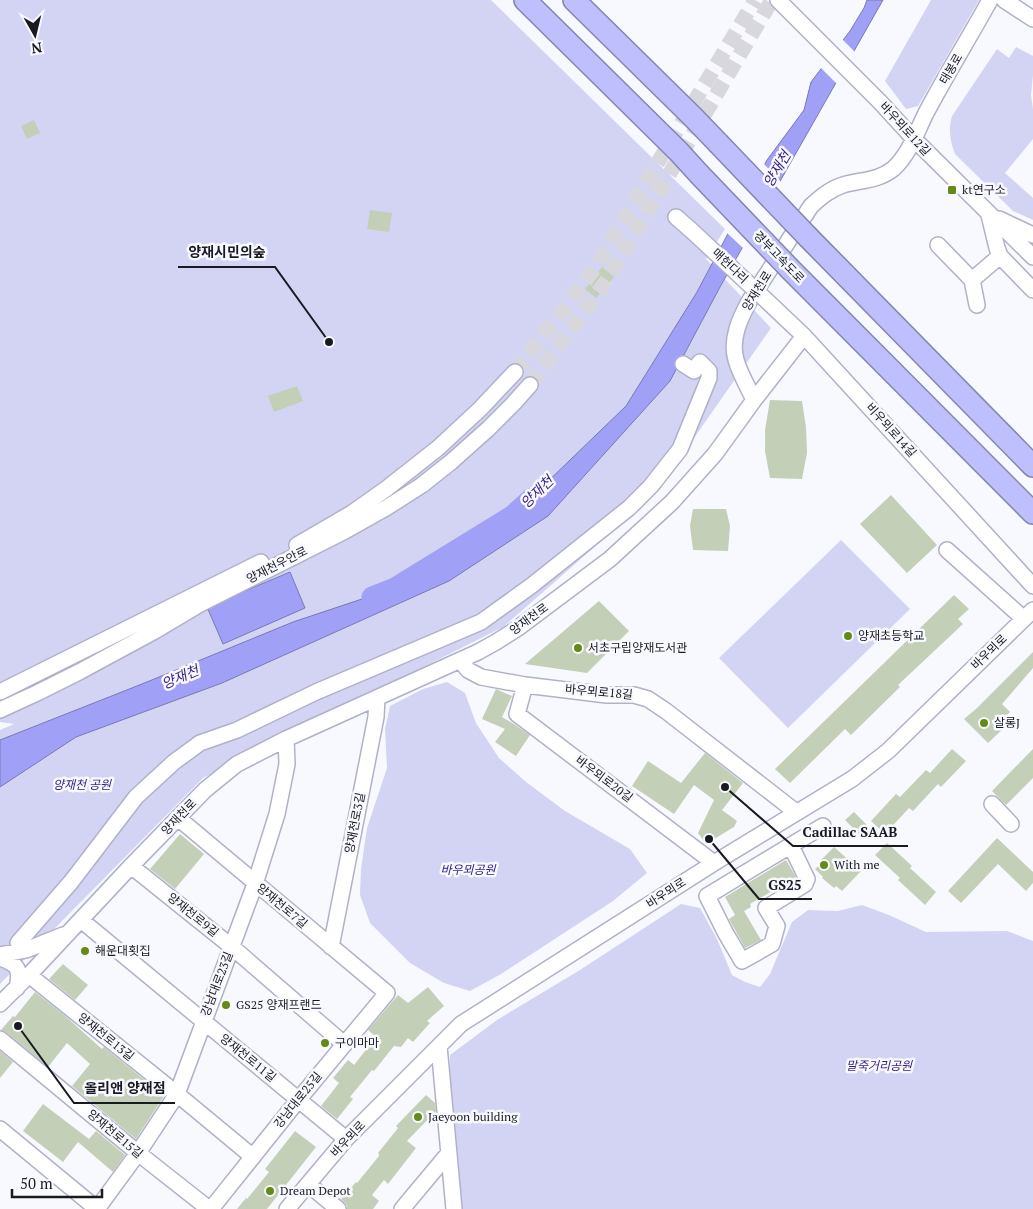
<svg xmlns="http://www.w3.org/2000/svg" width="1033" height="1209" viewBox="0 0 1033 1209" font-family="'PT Serif','Noto Sans KR',serif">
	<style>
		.green { fill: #d3d4f3 }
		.water { fill: #a1a0f7; stroke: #7878b7 }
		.pier { fill: #f8f9fe }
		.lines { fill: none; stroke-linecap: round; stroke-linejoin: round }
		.river { stroke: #a1a0f7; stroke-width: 21 }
		.building { fill: #c4cfb7 }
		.minor-tunnel { stroke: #d7d7dd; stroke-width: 15; stroke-dasharray: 15 8; stroke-linecap: butt }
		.minor-casing { stroke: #b0b1c9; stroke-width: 18 }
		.highway-casing { stroke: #8485b0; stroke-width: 24 }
		.minor { stroke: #fff; stroke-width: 15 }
		.highway { stroke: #bebffc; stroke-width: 21 }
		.minor-bridge-casing { stroke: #b0b1c9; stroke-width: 18; stroke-linecap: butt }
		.highway-bridge-casing { stroke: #8485b0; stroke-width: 24; stroke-linecap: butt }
		.minor-bridge { stroke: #fff; stroke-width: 15 }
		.highway-bridge { stroke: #bebffc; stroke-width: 21 }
		.poi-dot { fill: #638b15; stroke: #f8f9fe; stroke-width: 2 }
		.labels { text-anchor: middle; stroke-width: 5; stroke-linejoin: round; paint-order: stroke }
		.street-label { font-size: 12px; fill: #191922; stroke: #f8f9fe }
		.poi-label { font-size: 12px; fill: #191922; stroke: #f8f9fe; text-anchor: start }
		.park-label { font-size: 12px; font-style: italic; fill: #321d81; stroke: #f8f9fe }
		.water-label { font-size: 14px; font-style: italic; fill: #362386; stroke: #f8f9fe }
		.leader { fill: none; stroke: #191922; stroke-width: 2 }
		.callout-dot { fill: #191922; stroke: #f8f9fe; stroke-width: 2 }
		.callout-label { font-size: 14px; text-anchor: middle; font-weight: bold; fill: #191922; stroke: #f8f9fe; stroke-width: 5; stroke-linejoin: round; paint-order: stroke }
	</style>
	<rect width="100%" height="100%" fill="#f8f9fe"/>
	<!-- green -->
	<path class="green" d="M 0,0 L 491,0 L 725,229 L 706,259 L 771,328 L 654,495 L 503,627 L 203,778 L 0,984 L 0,730 L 14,724 L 0,722 Z
		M 931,0 L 979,0 L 918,106 L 906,109 L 885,81 Z
		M 1016,47 L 1033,56 L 1033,75 L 1031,95 L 1033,109 L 1033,139 L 1005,173 L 1033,198 L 1033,220 L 1013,211 L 955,154 C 950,141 948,129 952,116 L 997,49 L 1009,58 Z
		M 841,540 L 910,609 L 788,728 L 719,658 Z
		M 447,682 L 465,693 L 476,723 L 499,758 L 526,782 L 565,811 L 630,849 L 647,873 L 613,901 L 501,974 L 470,991 L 444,983 L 410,963 L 370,923 L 360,895 L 361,869 L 367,828 L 387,768 L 385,729 L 390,706 L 423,689 Z
		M 681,904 L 700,908 L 717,939 L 732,975 L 745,982 L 760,987 L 770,974 L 792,922 L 808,910 L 838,911 L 862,905 L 889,915 L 926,932 L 1007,931 L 1033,941 L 1033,1209 L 459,1209 C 461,1158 447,1106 450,1055 L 497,1020 L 580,970 Z"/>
	<!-- water -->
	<path class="water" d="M 867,0 L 883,0 L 720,287 L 670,381 L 548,516 L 449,581 L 222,683 L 76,737 L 0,787 L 0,740 L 142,684 L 293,622 L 395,588 L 512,516 L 626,406 L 697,292 L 767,160 L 804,110 L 811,82 L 850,31 L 864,8 Z
		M 290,572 L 305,608 L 223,644 L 207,607 Z"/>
	<!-- pier -->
	<path class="pier" d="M 841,38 L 856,53 L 838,85 L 820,67 Z
		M 763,163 L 782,183 L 744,249 L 726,232 Z"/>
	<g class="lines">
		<!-- river -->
		<path class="river" d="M 372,597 L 395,588 L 512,516 L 532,498"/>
	</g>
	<!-- building -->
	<path class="building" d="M 34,120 L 40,133 L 27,139 L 21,126 Z
		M 370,210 L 392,213 L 389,232 L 367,229 Z
		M 602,267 L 614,277 L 596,298 L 585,289 Z
		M 297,386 L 303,401 L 274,412 L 268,396 Z
		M 770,400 L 802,401 L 806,427 L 807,453 L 802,479 L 770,478 L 765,451 L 765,430 Z
		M 891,495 L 937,545 L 907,573 L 860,524 Z
		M 693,509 L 726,509 L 730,526 L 728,551 L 693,550 L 690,526 Z
		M 954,595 L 969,609 L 958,619 L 963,624 L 898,685 L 900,687 L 851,735 L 845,729 L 790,783 L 775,769 Z
		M 599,601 L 629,631 L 587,673 L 525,664 Z
		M 1033,652 L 1033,668 L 1002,704 L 1010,712 L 999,724 L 1005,727 L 988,743 L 964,719 L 977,708 Z
		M 496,689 L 512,696 L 502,717 L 514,724 L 530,735 L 516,756 L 495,742 L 505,729 L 482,719 Z
		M 952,749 L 966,761 L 941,787 L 938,784 L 913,811 L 909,808 L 885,834 L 871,821 L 896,794 L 900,797 L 926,770 L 930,773 Z
		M 1033,749 L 1033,778 L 1006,805 L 992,791 Z
		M 705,753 L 743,783 L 722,810 L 737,821 L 734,827 L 706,844 L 698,833 L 714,800 L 694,785 L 674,814 L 632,786 L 648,761 L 681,783 Z
		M 854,812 L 869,827 L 860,835 L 845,820 Z
		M 180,834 L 204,854 L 175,889 L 150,869 Z
		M 997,838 L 1033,872 L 1033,883 L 1026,891 L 998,864 L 961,903 L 948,891 Z
		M 887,843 L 912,866 L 910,868 L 936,892 L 925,905 L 898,880 L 900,878 L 875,855 Z
		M 834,847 L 861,871 L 842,891 L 836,886 L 834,888 L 822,878 L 823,877 L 815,869 L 821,864 L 819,862 Z
		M 786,860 L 796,877 L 750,904 L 751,907 L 744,911 L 761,940 L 745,948 L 729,919 L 735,915 L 725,897 Z
		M 63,964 L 88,985 L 75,1000 L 49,979 Z
		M 428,987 L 444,1006 L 427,1021 L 430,1023 L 413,1042 L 408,1038 L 401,1047 L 394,1046 L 374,1071 L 372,1070 L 350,1097 L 353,1099 L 337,1119 L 321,1106 L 339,1083 L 333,1078 L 348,1060 L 354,1065 L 376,1037 L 368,1030 L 398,995 L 408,1003 Z
		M 35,992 L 63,1014 L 102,1049 L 104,1047 L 164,1096 L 136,1139 L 72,1086 L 90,1064 L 67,1043 L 48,1067 L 6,1032 L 1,1030 L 13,1016 L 15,1017 Z
		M 0,1051 L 13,1062 L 0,1078 Z
		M 426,1095 L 435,1103 L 436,1111 L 407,1141 L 416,1148 L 388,1184 L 384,1180 L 372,1195 L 379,1201 L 373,1209 L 347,1209 L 347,1205 L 341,1199 L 356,1182 L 357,1183 L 379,1156 L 379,1154 L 378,1153 L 398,1128 L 396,1126 Z
		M 43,1104 L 89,1139 L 96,1131 L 125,1155 L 113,1172 L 78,1142 L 63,1162 L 23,1131 Z
		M 295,1131 L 316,1147 L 267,1209 L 237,1209 L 246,1198 L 247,1199 L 269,1172 L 265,1169 Z"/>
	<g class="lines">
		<!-- minor-tunnel -->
		<path class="minor-tunnel" d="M 515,372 L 595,268 L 755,0
			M 530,385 L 607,280 L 772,0"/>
		<!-- minor casing -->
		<g class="minor-casing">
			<path id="minor" d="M 778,0 L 880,102 L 914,139 L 1033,257
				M 1004,0 L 1033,19
				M 989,215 L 997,248 L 1000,256 L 1033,290
				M 676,217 L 692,231
				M 999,219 L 1033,235
				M 938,245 L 972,280 L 977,305
				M 972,280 L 1000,256
				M 767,301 L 804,336
				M 754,400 C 748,387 740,374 736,360 C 730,339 740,318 750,300 L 811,206 C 821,197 830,189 843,185 C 860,180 878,181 893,169 C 909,155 917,131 926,113 C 946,75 969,38 990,0
				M 297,545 L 352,513 L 386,489 L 438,448 L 480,409 L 515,372
				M 947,550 L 1024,619
				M 460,660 L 468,670 L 481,677 L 525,685 L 607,695 L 634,695 L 648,699 L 666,711 L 796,812
				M 525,685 L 517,714 L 714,863
				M 0,692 L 261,562
				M 0,710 L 37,693 L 79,672 L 153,632 L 200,604 L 345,531 L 386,508 L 422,485 L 451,462 L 488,429 L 513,404 L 530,385
				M 992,804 L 1011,824
				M 178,818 L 387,993 L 299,1099 L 211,1209
				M 791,846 L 807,879 L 805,884 L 766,908 L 777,926 L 772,944 L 742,961 L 725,932 L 707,896 L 823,826
				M 131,866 L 232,947 L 344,1044
				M 81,920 L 346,1139
				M 18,943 L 71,882 L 136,797 L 174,762 L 200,743 L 237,730 L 316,692 L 481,622 L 531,586 L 629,508 L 651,486 L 680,449 L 709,378 L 709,371 L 700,362 L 694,371 L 683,364
				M 331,947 L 376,717 L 377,698
				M 0,955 L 26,950 L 63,935
				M 0,958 C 18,964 21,969 17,988
				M 29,975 L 177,1094 L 253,1157
				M 0,1004 L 29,975 L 131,866 L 205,790 L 237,764 L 286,739 L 478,652 L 496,642 L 518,628 L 610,559 L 672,502 L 715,454 L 754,400 L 804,336 L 1033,586
				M 0,1039 L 138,1153 L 209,1209
				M 439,1046 L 454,1209
				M 0,1129 L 97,1209 L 138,1153 L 177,1094 L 255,884 L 277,814 L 287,764 L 286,739
				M 308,1184 L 338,1209
				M 287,1209 L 346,1139 L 461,1024 L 714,863 L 852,779 L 888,751 L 1033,610
				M 402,1209 L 448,1154"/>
		</g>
		<!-- highway casing -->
		<g class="highway-casing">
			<path id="highway" d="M 525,0 L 679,152 L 699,174
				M 574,0 L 693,117 L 718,143
				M 808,237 L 1033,466
				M 790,269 L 1033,513"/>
		</g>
		<!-- minor -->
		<use href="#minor" class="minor"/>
		<!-- highway -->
		<use href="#highway" class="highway"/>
		<!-- minor-bridge casing -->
		<g class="minor-bridge-casing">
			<path id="minor-bridge" d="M 692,231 L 767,301"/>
		</g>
		<!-- highway-bridge casing -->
		<g class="highway-bridge-casing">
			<path id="highway-bridge" d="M 718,143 L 808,237
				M 699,174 L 790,269"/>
		</g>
		<!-- minor-bridge -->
		<use href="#minor-bridge" class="minor-bridge"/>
		<!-- highway-bridge -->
		<use href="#highway-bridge" class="highway-bridge"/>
	</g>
	<!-- markers -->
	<g class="poi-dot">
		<rect x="947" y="185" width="10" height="10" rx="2.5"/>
		<circle cx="848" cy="636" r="5"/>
		<circle cx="578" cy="648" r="5"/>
		<circle cx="984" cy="723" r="5"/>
		<circle cx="824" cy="865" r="5"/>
		<circle cx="85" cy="951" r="5"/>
		<circle cx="226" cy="1005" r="5"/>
		<circle cx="325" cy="1043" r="5"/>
		<circle cx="418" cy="1117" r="5"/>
		<circle cx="270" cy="1191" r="5"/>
	</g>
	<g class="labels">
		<!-- street labels -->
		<g class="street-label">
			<text transform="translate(951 69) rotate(-60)" y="4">태봉로</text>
			<text transform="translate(905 129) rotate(47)" y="4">바우뫼로12길</text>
			<text transform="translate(779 257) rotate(46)" y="4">경부고속도로</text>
			<text transform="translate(730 266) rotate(43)" y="4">매헌다리</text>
			<text transform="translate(757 291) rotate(-58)" y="4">양재천로</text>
			<text transform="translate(891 430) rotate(48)" y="4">비우뫼로14길</text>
			<text transform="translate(277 565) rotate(-27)" y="4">양재천우안로</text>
			<text transform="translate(529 619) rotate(-36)" y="4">양재천로</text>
			<text transform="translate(989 652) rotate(-44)" y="4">바우뫼로</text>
			<text transform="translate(599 692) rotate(5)" y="4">바우뫼로18길</text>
			<text transform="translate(604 779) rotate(37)" y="4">바우뫼로20길</text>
			<text transform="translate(179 817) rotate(-46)" y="4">양재천로</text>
			<text transform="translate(355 823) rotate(-79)" y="4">양재천로3길</text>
			<text transform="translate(666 893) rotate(-33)" y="4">바우뫼로</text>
			<text transform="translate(282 906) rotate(40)" y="4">양재천로7길</text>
			<text transform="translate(193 915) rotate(39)" y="4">양재천로9길</text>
			<text transform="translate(217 984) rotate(-69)" y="4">강남대로23길</text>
			<text transform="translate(106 1037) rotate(39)" y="4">양재천로13길</text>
			<text transform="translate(248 1058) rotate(39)" y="4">양재천로11길</text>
			<text transform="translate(298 1100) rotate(-51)" y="4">강남대로25길</text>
			<text transform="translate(115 1134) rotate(40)" y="4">양재천로15길</text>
			<text transform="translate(348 1139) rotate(-47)" y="4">바우뫼로</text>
		</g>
		<!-- poi labels -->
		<g class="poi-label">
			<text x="962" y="194">kt연구소</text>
			<text x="858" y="640">양재초등학교</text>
			<text x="588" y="652">서초구립양재도서관</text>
			<text x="994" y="727">살롱J</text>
			<text x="834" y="869">With me</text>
			<text x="95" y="955">해운대횟집</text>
			<text x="236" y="1009">GS25 양재프랜드</text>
			<text x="335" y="1047">구이마마</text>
			<text x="428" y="1121">Jaeyoon building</text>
			<text x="280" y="1195">Dream Depot</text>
		</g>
		<!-- park labels -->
		<g class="park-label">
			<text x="82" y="789">양재천 공원</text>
			<text x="468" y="874">바우뫼공원</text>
			<text x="879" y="1070">말죽거리공원</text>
		</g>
		<!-- water labels -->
		<g class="water-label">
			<text transform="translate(777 169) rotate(-59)" y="5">양재천</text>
			<text transform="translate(537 492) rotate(-44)" y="5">양재천</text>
			<text transform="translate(180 677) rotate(-23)" y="5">양재천</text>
		</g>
	</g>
	<!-- callouts -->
	<path class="leader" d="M329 342L275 267H178M725 787L793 846H908M709 839L759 899H812M18 1026L74 1103H175"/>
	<g class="callout-dot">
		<circle cx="329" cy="342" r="5"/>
		<circle cx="725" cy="787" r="5"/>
		<circle cx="709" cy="839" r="5"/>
		<circle cx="18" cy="1026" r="5"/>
	</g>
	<g class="callout-label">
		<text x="227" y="257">양재시민의숲</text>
		<text x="850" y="837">Cadillac SAAB</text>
		<text x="785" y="890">GS25</text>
		<text x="125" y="1093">올리앤 양재점</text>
	</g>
	<!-- north arrow -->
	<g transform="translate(35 35) rotate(172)" stroke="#f8f9fe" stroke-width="4" paint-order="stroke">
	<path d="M0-4L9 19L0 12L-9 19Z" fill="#191922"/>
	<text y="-8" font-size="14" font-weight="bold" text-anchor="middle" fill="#191922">N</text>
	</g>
	<!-- scale -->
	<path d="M12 1189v8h90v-8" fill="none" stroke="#191922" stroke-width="2.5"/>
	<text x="20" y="1189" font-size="15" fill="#191922" stroke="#f8f9fe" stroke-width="4" paint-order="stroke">50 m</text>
</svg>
